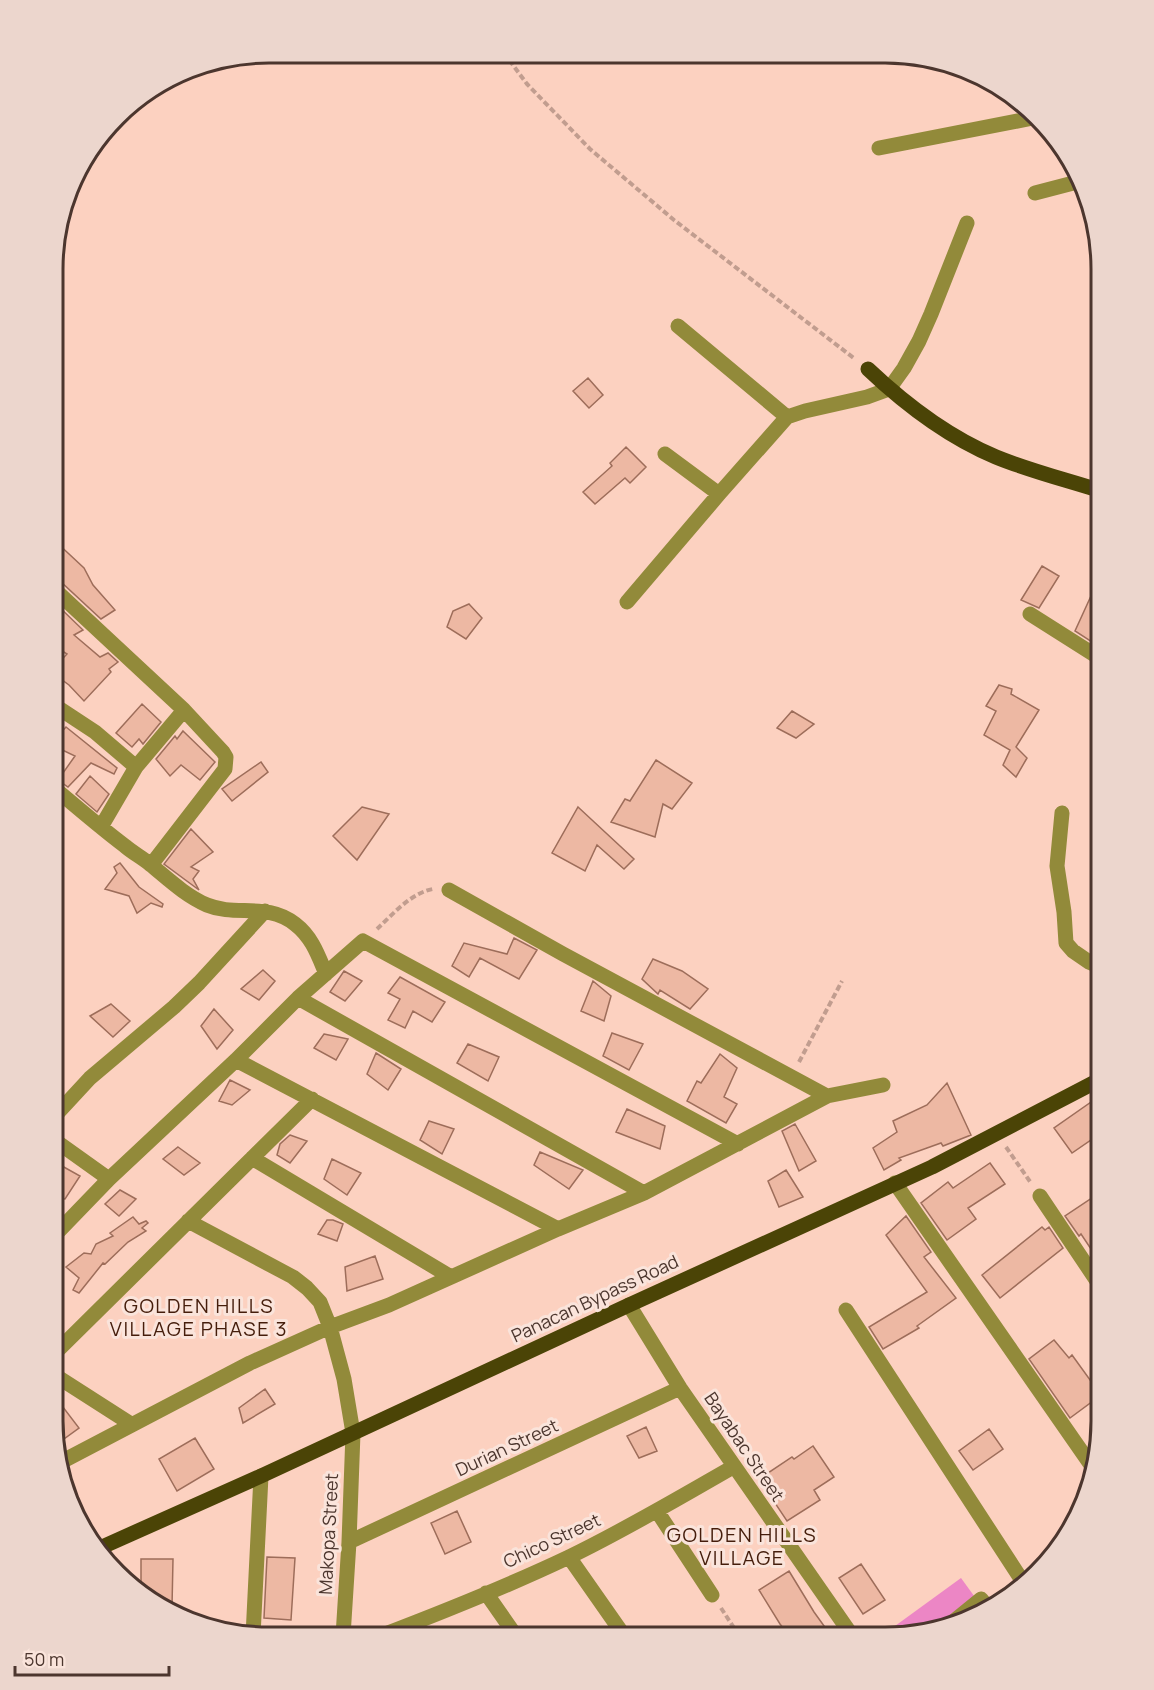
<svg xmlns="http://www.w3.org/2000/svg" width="1154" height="1690" viewBox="0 0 1154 1690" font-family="Manrope,sans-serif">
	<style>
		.green { fill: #ec86c5 }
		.building { fill: #edb8a3; stroke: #9d6d5a; stroke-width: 1.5 }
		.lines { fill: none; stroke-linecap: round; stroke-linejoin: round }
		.path { stroke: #c19d8f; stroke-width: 4; stroke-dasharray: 6 3; stroke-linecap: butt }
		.minor { stroke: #928a3a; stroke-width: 15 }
		.major { stroke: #4b4406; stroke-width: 15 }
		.labels { text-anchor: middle; stroke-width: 6; stroke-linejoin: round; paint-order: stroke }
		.street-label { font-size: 18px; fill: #4c362e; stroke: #fae4db }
		.neighbourhood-label { font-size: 20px; letter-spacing: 1.5px; fill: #451d0b; stroke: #fae4db }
		.rim { fill: none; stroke: #4c362e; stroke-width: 3 }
	</style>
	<rect width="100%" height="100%" fill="#fcd1c0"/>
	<!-- green -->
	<path class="green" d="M 961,1578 L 985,1611 L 968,1621 L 901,1634 L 895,1626 Z"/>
	<!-- building -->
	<path class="building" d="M 588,378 L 603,395 L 589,408 L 573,391 Z
		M 626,447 L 646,467 L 630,483 L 625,478 L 595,504 L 583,492 L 612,466 L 610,463 Z
		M 54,540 L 84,568 L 93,585 L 115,610 L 101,619 L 61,582 L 54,580 Z
		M 1042,566 L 1059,576 L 1039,608 L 1021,600 Z
		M 1101,574 L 1101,630 L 1095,644 L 1075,631 Z
		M 54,602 L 83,630 L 74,635 L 100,657 L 108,653 L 118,662 L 109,669 L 111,672 L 84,701 L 69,685 L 54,674 L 54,668 L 67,654 L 56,647 L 54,648 Z
		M 469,604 L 482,618 L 466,639 L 447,627 L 453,611 Z
		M 999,685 L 1012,689 L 1011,694 L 1039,710 L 1016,747 L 1027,758 L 1016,777 L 1003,765 L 1010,750 L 984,735 L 996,711 L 986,706 Z
		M 142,704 L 161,722 L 143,744 L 139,739 L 132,747 L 116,733 Z
		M 792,711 L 814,724 L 796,738 L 777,728 Z
		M 66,727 L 117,768 L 114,774 L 91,763 L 68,787 L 58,780 L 75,756 L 54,746 L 54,740 Z
		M 183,731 L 215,762 L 200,780 L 181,765 L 170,776 L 156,759 L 175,736 L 177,739 Z
		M 656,760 L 692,783 L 672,809 L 663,804 L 655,837 L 611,822 L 625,799 L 630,801 Z
		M 261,762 L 268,772 L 232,801 L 222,789 Z
		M 90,776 L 109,794 L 97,812 L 76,794 Z
		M 362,807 L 389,814 L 357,860 L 333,836 Z
		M 578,807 L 634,859 L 624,869 L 597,845 L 585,871 L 552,853 Z
		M 191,829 L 213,852 L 191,867 L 199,871 L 193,879 L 199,890 L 164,864 Z
		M 120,863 L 139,887 L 163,904 L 162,907 L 151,903 L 137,913 L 129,896 L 105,889 L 117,873 L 114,867 Z
		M 514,938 L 537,950 L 519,979 L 480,958 L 469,977 L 452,966 L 464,943 L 507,954 Z
		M 653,959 L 682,971 L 708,989 L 690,1009 L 660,990 L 658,994 L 642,979 Z
		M 263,970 L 275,981 L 259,1000 L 241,989 Z
		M 344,971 L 362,981 L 345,1001 L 330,992 Z
		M 400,977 L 445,1002 L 432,1022 L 413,1011 L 405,1028 L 388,1020 L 400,999 L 388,993 Z
		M 593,981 L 611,996 L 604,1021 L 581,1011 Z
		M 111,1004 L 130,1021 L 113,1037 L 90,1016 Z
		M 214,1009 L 233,1030 L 217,1049 L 201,1026 Z
		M 612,1033 L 643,1044 L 629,1070 L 603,1056 Z
		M 324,1034 L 348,1039 L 336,1060 L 314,1048 Z
		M 468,1044 L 499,1057 L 488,1081 L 457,1063 Z
		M 376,1053 L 401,1069 L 388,1090 L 367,1074 Z
		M 720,1054 L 737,1068 L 724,1097 L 737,1104 L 726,1123 L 687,1101 L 697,1081 L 701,1083 Z
		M 230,1080 L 250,1090 L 232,1105 L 219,1101 Z
		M 947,1083 L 971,1135 L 943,1146 L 941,1143 L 899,1158 L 901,1160 L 884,1170 L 873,1148 L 897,1132 L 893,1121 L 927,1105 Z
		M 1094,1100 L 1101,1109 L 1101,1133 L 1072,1153 L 1054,1128 Z
		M 627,1109 L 665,1126 L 660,1149 L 616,1132 Z
		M 429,1121 L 454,1129 L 442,1154 L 420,1140 Z
		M 795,1124 L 816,1161 L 799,1171 L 782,1131 Z
		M 290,1135 L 307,1141 L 290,1163 L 277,1155 L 280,1144 Z
		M 178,1147 L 200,1163 L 184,1175 L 163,1159 Z
		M 540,1152 L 583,1170 L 569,1189 L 534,1165 Z
		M 332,1159 L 361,1173 L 347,1195 L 324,1179 Z
		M 990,1163 L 1005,1184 L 968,1208 L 976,1219 L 947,1240 L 921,1203 L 948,1182 L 953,1188 Z
		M 62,1166 L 80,1176 L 65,1199 L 53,1198 L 53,1185 Z
		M 786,1170 L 803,1197 L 779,1207 L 768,1181 Z
		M 120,1190 L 136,1199 L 119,1216 L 105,1204 Z
		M 1101,1192 L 1101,1264 L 1081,1234 L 1079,1236 L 1065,1216 Z
		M 906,1216 L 931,1252 L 924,1257 L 956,1298 L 917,1326 L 919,1328 L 883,1349 L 869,1327 L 927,1292 L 886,1235 Z
		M 133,1217 L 139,1224 L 146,1221 L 148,1223 L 142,1228 L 146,1231 L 128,1242 L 105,1264 L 103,1263 L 79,1293 L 73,1290 L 79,1278 L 66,1267 L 84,1253 L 91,1254 L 96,1244 L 113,1236 L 110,1233 Z
		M 327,1220 L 333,1220 L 343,1224 L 337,1241 L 318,1234 Z
		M 1042,1227 L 1045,1230 L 1049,1227 L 1063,1248 L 1000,1298 L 982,1275 Z
		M 375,1256 L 383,1279 L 347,1291 L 345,1267 Z
		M 1054,1340 L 1069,1358 L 1072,1355 L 1101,1395 L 1070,1418 L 1029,1359 Z
		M 265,1389 L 275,1404 L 243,1423 L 239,1408 Z
		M 53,1394 L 79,1428 L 57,1444 L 52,1421 Z
		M 646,1427 L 657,1451 L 639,1458 L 627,1436 Z
		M 989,1429 L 1003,1449 L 973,1470 L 959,1451 Z
		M 195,1438 L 214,1469 L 177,1491 L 159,1459 Z
		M 813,1446 L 834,1477 L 814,1490 L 820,1500 L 787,1521 L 759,1479 L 792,1457 L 794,1459 Z
		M 457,1511 L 471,1542 L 445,1554 L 431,1523 Z
		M 267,1557 L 295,1558 L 291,1620 L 264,1618 Z
		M 141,1559 L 173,1559 L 172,1607 L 141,1594 Z
		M 861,1564 L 885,1600 L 863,1614 L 839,1578 Z
		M 789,1571 L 814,1612 L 832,1637 L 790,1637 L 780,1624 L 759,1590 Z"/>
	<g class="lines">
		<!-- path -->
		<path class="path" d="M 504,53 L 527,84 L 590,149 L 674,220 L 855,359
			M 377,929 C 393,914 411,893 433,889
			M 799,1062 L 842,981
			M 1006,1147 L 1031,1183
			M 721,1608 L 740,1637"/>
		<!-- minor -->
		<path class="minor" d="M 879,148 L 1033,118
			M 1035,193 L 1081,181
			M 678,326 L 787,417
			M 665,454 L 719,494
			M 54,589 L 184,710 L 223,752 L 226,757 L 225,769 L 151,865
			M 627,602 L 719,494 L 787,417 L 805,411 L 867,397 L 889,389 L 904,368 L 919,341 L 931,314 L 967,223
			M 1030,614 L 1101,659
			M 54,705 L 95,732 L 136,767
			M 54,788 C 77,807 101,828 125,846 C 133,853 143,858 151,865 C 168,879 186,896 207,905 C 236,917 267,902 295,924 C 312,937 318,955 326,974
			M 1062,813 L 1057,866 L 1064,912 L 1066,943 L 1073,951 L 1089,962 L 1101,967
			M 101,827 L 136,767 L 184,710
			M 449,890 L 563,954 L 827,1096
			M 298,998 L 644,1193
			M 236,1060 L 558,1229
			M 53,1118 L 90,1078 L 174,1007 L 199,983 L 265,911
			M 53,1139 L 109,1179
			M 252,1158 L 451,1277
			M 895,1183 L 1091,1465
			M 1040,1196 L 1101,1287
			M 188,1221 L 293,1277 L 307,1288 L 320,1302 L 330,1327 L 344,1379 L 353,1433 L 349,1542 L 343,1636
			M 53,1237 L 109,1179 L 236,1060 L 298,998 L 363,941 L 738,1144
			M 629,1305 L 680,1388 L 853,1637
			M 846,1310 L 1025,1585
			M 53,1355 L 312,1099
			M 53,1374 L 131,1424
			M 61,1462 L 250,1363 L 330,1327 L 389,1305 L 558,1229 L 644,1193 L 827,1096 L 883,1085
			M 657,1511 L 712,1595
			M 349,1542 L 680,1388
			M 569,1557 L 625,1637
			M 486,1593 L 516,1636
			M 949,1625 L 981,1599 L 989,1609
			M 253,1636 L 261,1476
			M 380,1636 C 443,1612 508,1586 569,1557 C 625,1530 679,1498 733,1467"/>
		<!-- major -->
		<path class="major" d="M 868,369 C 906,405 948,437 996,457 C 1030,471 1067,480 1101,491
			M 102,1547 L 261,1476 L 629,1305 L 932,1167 L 1101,1079"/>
	</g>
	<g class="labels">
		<!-- street labels -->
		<g class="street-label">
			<text transform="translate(595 1299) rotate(-25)" y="6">Panacan Bypass Road</text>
			<text transform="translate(744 1447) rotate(56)" y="6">Bayabac Street</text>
			<text transform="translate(507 1448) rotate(-25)" y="6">Durian Street</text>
			<text transform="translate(329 1534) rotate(-87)" y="6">Makopa Street</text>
			<text transform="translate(552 1541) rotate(-25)" y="6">Chico Street</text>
		</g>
		<!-- neighbourhood labels -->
		<g class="neighbourhood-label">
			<text x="199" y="1313">GOLDEN HILLS<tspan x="199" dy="23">VILLAGE PHASE 3</tspan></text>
			<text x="742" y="1542">GOLDEN HILLS<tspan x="742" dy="23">VILLAGE</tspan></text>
		</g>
	</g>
	<!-- crop -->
	<path d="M0 0H1154V1690H0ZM269 63H885A206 206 0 0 1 1091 269V1421A206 206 0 0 1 885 1627H269A206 206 0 0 1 63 1421V269A206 206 0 0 1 269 63Z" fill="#ecd6cd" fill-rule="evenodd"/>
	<path class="rim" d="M269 63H885A206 206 0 0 1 1091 269V1421A206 206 0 0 1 885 1627H269A206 206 0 0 1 63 1421V269A206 206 0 0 1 269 63Z"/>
	<!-- scale -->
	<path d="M15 1666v9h154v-9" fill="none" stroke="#4c362e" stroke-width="3"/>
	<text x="24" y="1666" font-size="18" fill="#4c362e" stroke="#fae4db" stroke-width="4.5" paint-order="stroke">50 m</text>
</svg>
